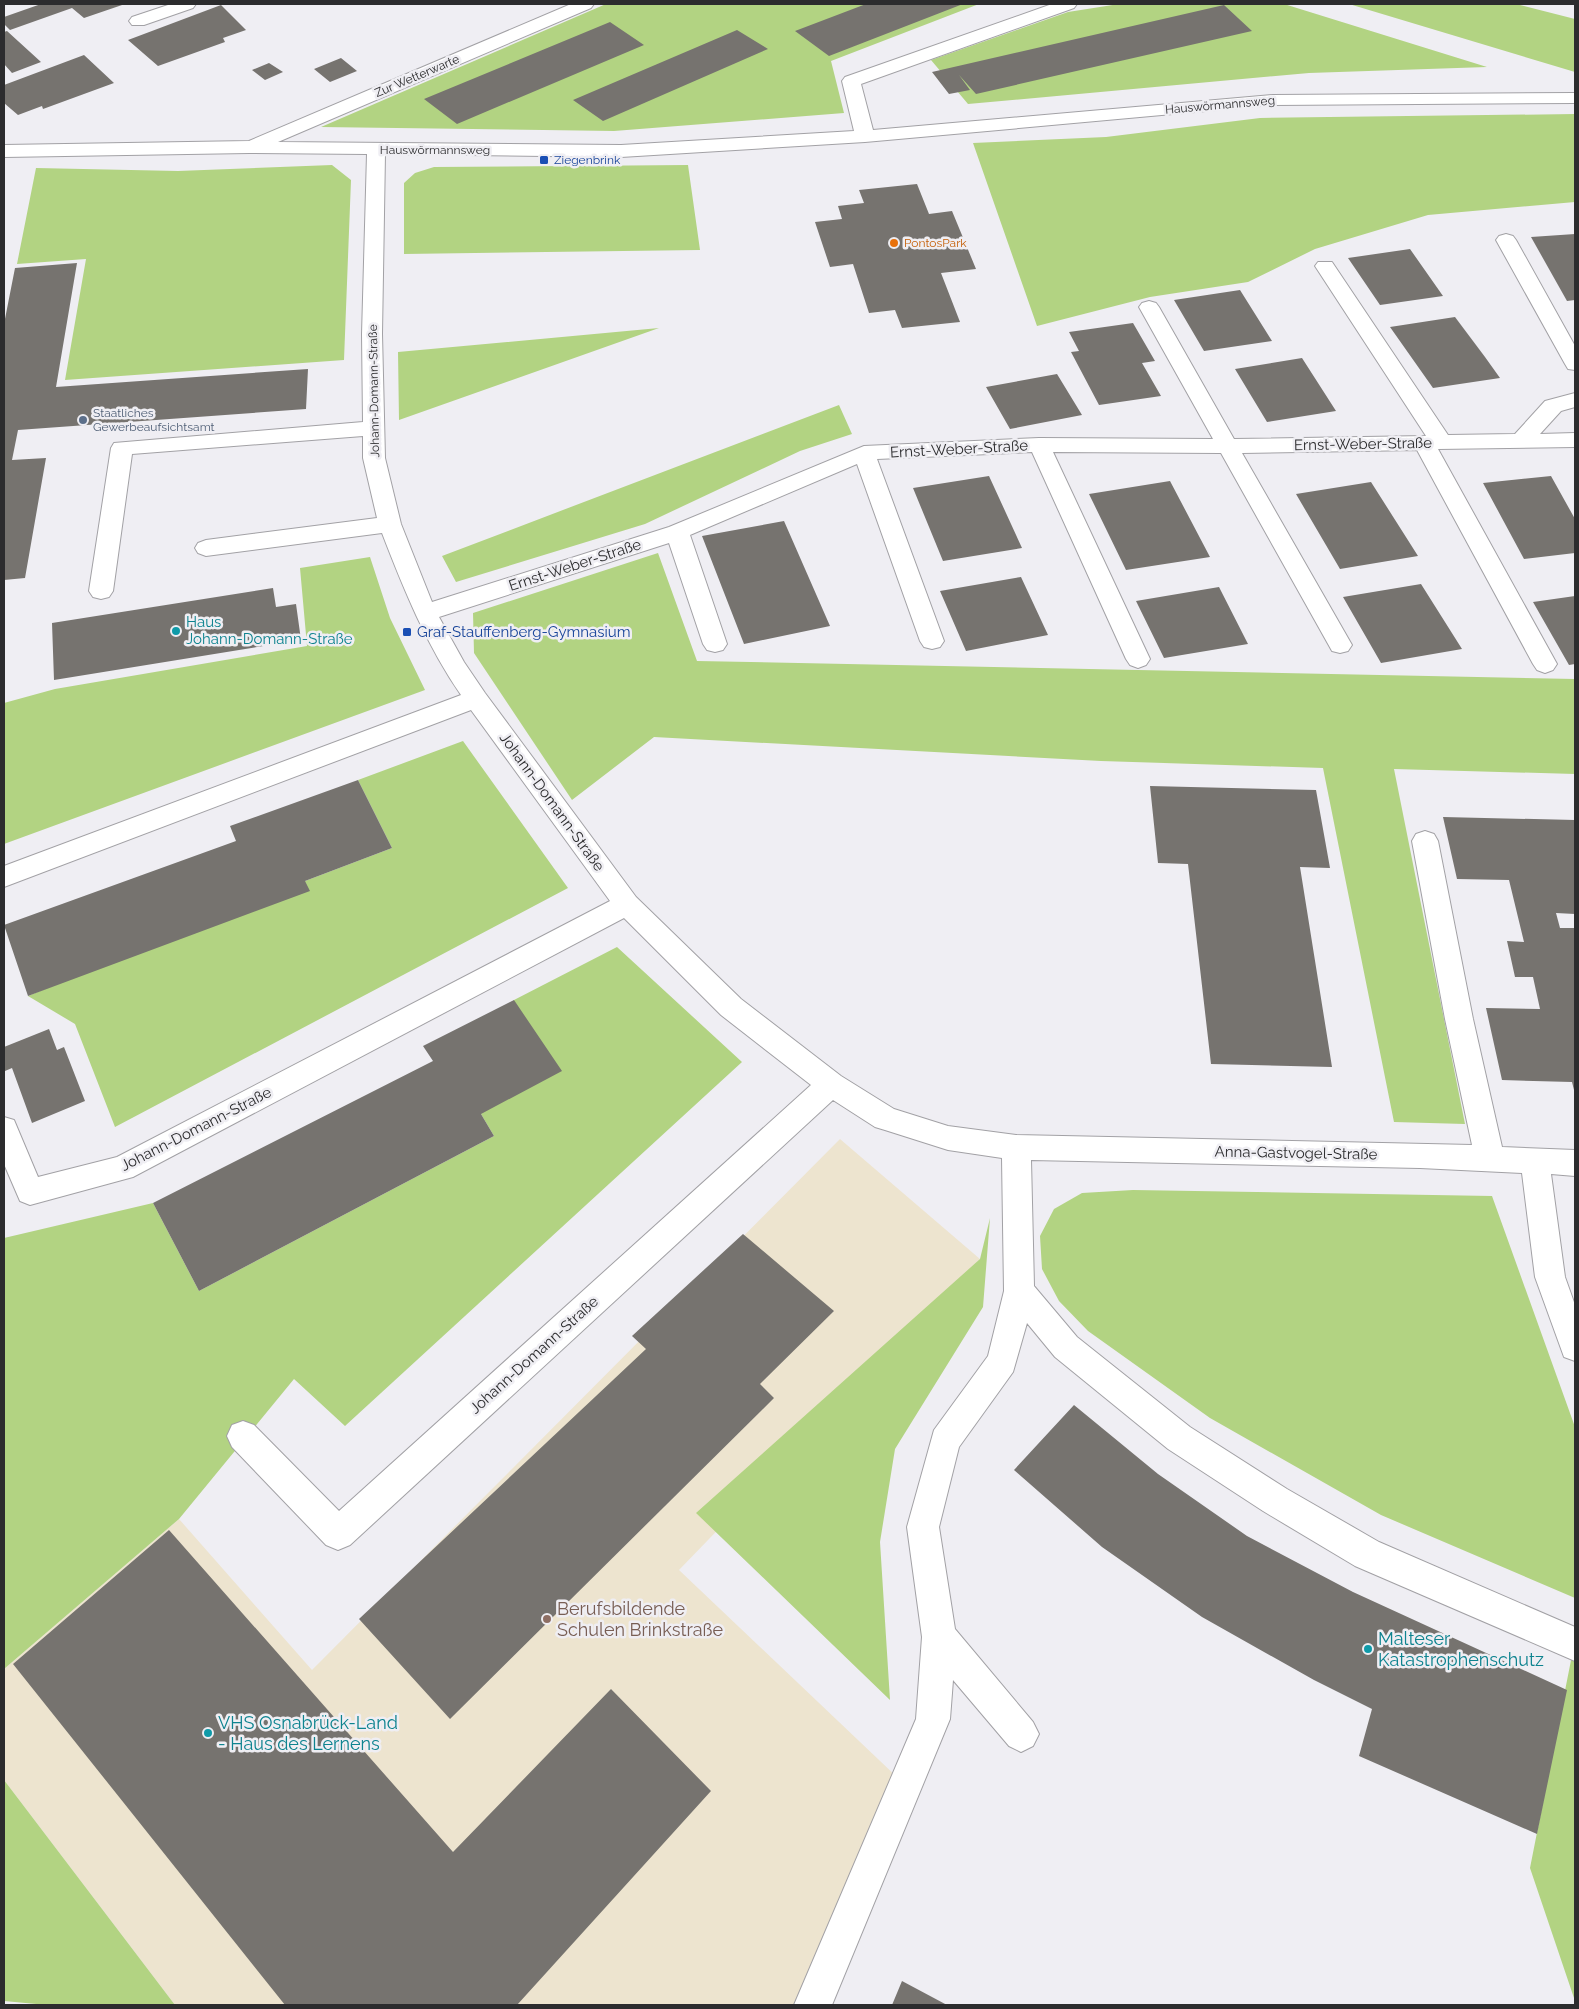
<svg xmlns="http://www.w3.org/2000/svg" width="1579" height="2009" viewBox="0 0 1579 2009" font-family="Raleway,sans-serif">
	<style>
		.education { fill: #ede4cf }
		.green { fill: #b2d382 }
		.building { fill: #76736f }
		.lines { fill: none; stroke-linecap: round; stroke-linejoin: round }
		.minor-casing { stroke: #a2a1a5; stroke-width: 2 }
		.minor { fill: #fff; fill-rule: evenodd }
		.transit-dot { fill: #1a4fb4; stroke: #efeef3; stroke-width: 2 }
		.food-dot { fill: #e8710a; stroke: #efeef3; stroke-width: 2 }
		.service-dot { fill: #5c6f8a; stroke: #efeef3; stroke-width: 2 }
		.culture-dot { fill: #0f9aa8; stroke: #efeef3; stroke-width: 2 }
		.education-dot { fill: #8d6e63; stroke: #efeef3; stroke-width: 2 }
		.labels { text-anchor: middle; stroke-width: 5; stroke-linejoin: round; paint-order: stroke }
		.far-street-label { font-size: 12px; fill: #2c2c2e; stroke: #efeef3 }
		.far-transit-label { font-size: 12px; fill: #164399; stroke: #efeef3; text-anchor: start }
		.far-food-label { font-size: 12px; fill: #c56008; stroke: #efeef3; text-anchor: start }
		.far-service-label { font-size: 12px; fill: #4e5e75; stroke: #efeef3; text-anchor: start }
		.street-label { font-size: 15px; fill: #2c2c2e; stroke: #efeef3 }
		.culture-label { font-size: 15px; fill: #0d838f; stroke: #efeef3; text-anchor: start }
		.transit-label { font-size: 15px; fill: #164399; stroke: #efeef3; text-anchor: start }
		.near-education-label { font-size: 18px; fill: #785e54; stroke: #efeef3; text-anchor: start }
		.near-culture-label { font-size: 18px; fill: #0d838f; stroke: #efeef3; text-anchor: start }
	</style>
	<rect width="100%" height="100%" fill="#efeef3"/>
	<!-- education -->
	<path class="education" d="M 840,1139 L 980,1259 L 679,1570 L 899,1779 L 796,2005 L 175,2005 L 4,1780 L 4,1669 L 179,1519 L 312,1670 Z"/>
	<!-- green -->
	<path class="green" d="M 606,4 L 979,4 L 831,61 L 844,113 L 614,131 L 321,127 Z
		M 1119,4 L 1284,4 L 1487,67 L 1309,73 L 968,104 L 931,60 L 1068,12 Z
		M 1349,4 L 1516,4 L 1575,19 L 1575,72 Z
		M 1575,114 L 1575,202 L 1428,215 L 1315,249 L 1248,282 L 1150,297 L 1037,326 L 973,143 L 1106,137 L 1260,118 Z
		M 332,165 L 351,180 L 344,360 L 65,380 L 86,259 L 17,264 L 36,168 L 178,171 Z
		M 688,165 L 700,250 L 404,254 L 404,183 L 415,173 L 434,167 Z
		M 659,328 L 399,420 L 398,352 Z
		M 839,405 L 852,434 L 800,451 L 645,524 L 456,582 L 442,556 Z
		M 658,553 L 697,661 L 1575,679 L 1575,774 L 1394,769 L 1465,1124 L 1394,1122 L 1323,768 L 1101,761 L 654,737 L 572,800 L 474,653 L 473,613 Z
		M 370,557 L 390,618 L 425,690 L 4,844 L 4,703 L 55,689 L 307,646 L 300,568 Z
		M 463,741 L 568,888 L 115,1127 L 75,1024 L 28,996 L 305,881 L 392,848 L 358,780 Z
		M 617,947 L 742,1062 L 345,1426 L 294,1379 L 179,1519 L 4,1669 L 4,1238 L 153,1203 L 199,1291 L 494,1136 L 481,1114 L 514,1000 Z
		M 1133,1190 L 1492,1196 L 1575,1427 L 1575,1598 L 1381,1515 L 1210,1418 L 1088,1331 L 1059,1301 L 1042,1269 L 1040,1236 L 1054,1209 L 1082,1193 Z
		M 990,1218 L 983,1307 L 895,1449 L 880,1542 L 890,1700 L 696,1513 L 980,1259 Z
		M 1575,1640 L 1575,2001 L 1530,1868 Z
		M 4,1780 L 175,2005 L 47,2005 L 4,2001 Z"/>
	<!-- building -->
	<path class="building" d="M 41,4 L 125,4 L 84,18 L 72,8 L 10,30 L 4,24 L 4,17 Z
		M 866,4 L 963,4 L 829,56 L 795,31 Z
		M 221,5 L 246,30 L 223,38 L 225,42 L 158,66 L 128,40 Z
		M 1224,5 L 1252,31 L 976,94 L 959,75 L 970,90 L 949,94 L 932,72 Z
		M 610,22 L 644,45 L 457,124 L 424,99 Z
		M 737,30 L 768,49 L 603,121 L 573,100 Z
		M 7,31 L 41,62 L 12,73 L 4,64 L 4,32 Z
		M 84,55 L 114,83 L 43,109 L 42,106 L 18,115 L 4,103 L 4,85 Z
		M 341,58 L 357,71 L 330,82 L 314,69 Z
		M 269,63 L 283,72 L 265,80 L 252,70 Z
		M 917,184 L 929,214 L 952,211 L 976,269 L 941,273 L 960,322 L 902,328 L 895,310 L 869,313 L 853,264 L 830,267 L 815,222 L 842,219 L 838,206 L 864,203 L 859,190 Z
		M 1575,234 L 1575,300 L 1567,301 L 1531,237 Z
		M 1410,249 L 1443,296 L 1380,305 L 1348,258 Z
		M 77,263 L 56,387 L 308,369 L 306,409 L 18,430 L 12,460 L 46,458 L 25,578 L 4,580 L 4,324 L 15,268 Z
		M 1240,290 L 1272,341 L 1204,351 L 1174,300 Z
		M 1455,317 L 1485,357 L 1500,378 L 1433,388 L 1390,327 Z
		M 1133,323 L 1155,361 L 1142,363 L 1161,396 L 1099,405 L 1071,352 L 1079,351 L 1069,332 Z
		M 1302,358 L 1336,411 L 1267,422 L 1235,369 Z
		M 1057,374 L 1082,415 L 1010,429 L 986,387 Z
		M 989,476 L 1022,548 L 943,561 L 913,488 Z
		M 1551,476 L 1575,519 L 1575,553 L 1524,559 L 1483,483 Z
		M 1170,481 L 1210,557 L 1126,570 L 1089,494 Z
		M 1371,482 L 1418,556 L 1340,569 L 1296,494 Z
		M 784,521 L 830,626 L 744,644 L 702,536 Z
		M 1021,577 L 1048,635 L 966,651 L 940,591 Z
		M 1421,584 L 1462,649 L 1381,663 L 1343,597 Z
		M 1219,587 L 1248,644 L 1164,658 L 1136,601 Z
		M 273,588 L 276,607 L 296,604 L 301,640 L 54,680 L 52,623 Z
		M 1575,596 L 1575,664 L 1569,665 L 1533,602 Z
		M 358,780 L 392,848 L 305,881 L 310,891 L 28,996 L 4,925 L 236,841 L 230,826 Z
		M 1150,786 L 1316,790 L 1330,868 L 1300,867 L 1332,1067 L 1211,1064 L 1188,864 L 1158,863 Z
		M 1443,817 L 1575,820 L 1575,914 L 1556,913 L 1560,928 L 1575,928 L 1575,1094 L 1572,1082 L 1502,1080 L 1486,1008 L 1540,1009 L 1533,977 L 1515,977 L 1507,941 L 1524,942 L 1509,880 L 1457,879 Z
		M 514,1000 L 562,1071 L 481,1114 L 494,1136 L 199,1291 L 153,1203 L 433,1061 L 423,1046 Z
		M 49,1029 L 57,1050 L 64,1047 L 85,1101 L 32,1123 L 12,1068 L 5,1071 L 4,1047 Z
		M 743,1234 L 834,1311 L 760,1384 L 774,1398 L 450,1719 L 359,1619 L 646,1349 L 632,1336 Z
		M 1074,1405 L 1158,1474 L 1247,1536 L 1353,1592 L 1567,1690 L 1537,1834 L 1359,1756 L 1372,1709 L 1314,1680 L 1202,1617 L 1102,1547 L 1014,1470 Z
		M 169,1530 L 453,1852 L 611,1689 L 711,1791 L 517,2005 L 285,2005 L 13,1664 Z
		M 902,1981 L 947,2005 L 892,2005 Z"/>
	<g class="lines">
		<!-- minor casing -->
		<g class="minor-casing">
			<path id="minor" d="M 171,4 L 196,4 L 193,8 L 144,25 L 132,25 L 129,21 L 132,17 Z
				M 571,4 L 594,4 L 591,8 L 278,142 L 621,145 L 854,131 L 842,81 L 845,77 L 1052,4 L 1077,4 L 1074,8 L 861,84 L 873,130 L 1273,95 L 1575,93 L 1575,103 L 1273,105 L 865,142 L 621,157 L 385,154 L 382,334 L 385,458 L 401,524 L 432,602 L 669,527 L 864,446 L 1039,438 L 1213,439 L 1139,307 L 1142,303 L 1149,301 L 1156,303 L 1159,307 L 1234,439 L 1426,436 L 1315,266 L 1318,262 L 1332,262 L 1448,435 L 1515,434 L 1545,401 L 1575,393 L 1575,407 L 1561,411 L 1540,434 L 1575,433 L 1575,447 L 1438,449 L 1557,664 L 1553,670 L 1545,673 L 1537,670 L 1533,664 L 1417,450 L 1242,453 L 1352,645 L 1348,651 L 1340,653 L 1332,651 L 1221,453 L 1053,452 L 1150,659 L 1146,665 L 1138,668 L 1130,665 L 1126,659 L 1032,452 L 877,459 L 944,641 L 940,647 L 932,649 L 924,647 L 920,641 L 857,464 L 690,535 L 727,644 L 723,650 L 715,652 L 707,650 L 703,644 L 669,543 L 439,617 L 464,662 L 485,693 L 636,897 L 741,999 L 841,1076 L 894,1109 L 948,1126 L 1016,1135 L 1472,1145 L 1445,1019 L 1412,841 L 1416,834 L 1425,831 L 1434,834 L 1438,841 L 1473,1019 L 1502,1147 L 1575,1150 L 1575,1176 L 1551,1174 L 1565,1277 L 1575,1305 L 1575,1361 L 1564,1357 L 1535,1277 L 1522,1173 L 1420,1168 L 1031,1160 L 1034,1286 L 1077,1337 L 1190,1427 L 1287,1489 L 1379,1542 L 1575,1627 L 1575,1661 L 1355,1566 L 1263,1511 L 1168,1449 L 1055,1357 L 1027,1323 L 1013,1372 L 959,1447 L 939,1527 L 955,1629 L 1033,1722 L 1039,1734 L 1033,1746 L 1021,1752 L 1009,1746 L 953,1680 L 950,1719 L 832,2005 L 794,2005 L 916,1719 L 922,1637 L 907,1527 L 934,1430 L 988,1356 L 1004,1291 L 1002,1158 L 948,1150 L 885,1130 L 875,1127 L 833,1100 L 350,1545 L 338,1550 L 326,1545 L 232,1447 L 227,1436 L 232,1425 L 243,1421 L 254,1425 L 339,1511 L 811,1085 L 721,1015 L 624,918 L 133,1177 L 30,1205 L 20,1201 L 4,1164 L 4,1117 L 14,1120 L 38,1177 L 117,1157 L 610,901 L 471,710 L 4,887 L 4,866 L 461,695 C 426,644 404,590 382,533 L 206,556 L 198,553 L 195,548 L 198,543 L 206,540 L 377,518 L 363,458 L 363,436 L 132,454 L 113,591 L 109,597 L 101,599 L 93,597 L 89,591 L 111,448 L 114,443 L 363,422 L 362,334 L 367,154 L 249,153 L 4,157 L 4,145 L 249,141 Z
				M 1506,234 L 1513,236 L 1516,240 L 1575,346 L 1575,370 L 1568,369 L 1565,364 L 1496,240 L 1499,236 Z"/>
		</g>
		<!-- minor -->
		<use href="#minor" class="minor"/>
	</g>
	<!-- markers -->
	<g class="transit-dot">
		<rect x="539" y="155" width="10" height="10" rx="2.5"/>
		<rect x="402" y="627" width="10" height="10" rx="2.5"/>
	</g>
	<circle class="food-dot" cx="894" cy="243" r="5"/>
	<circle class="service-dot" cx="83" cy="420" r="5"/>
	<g class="culture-dot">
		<circle cx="176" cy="631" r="5"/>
		<circle cx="1368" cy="1649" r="5"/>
		<circle cx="208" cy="1733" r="5"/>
	</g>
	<circle class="education-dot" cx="547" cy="1619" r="5"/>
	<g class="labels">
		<!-- far-street labels -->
		<g class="far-street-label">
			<text transform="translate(417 76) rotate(-23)" y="4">Zur Wetterwarte</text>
			<text transform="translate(1220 105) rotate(-5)" y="4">Hauswörmannsweg</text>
			<text x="435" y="154">Hauswörmannsweg</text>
			<text transform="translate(374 391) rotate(-91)" y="4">Johann-Domann-Straße</text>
		</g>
		<!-- far-transit labels -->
		<g class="far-transit-label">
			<text x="554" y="164">Ziegenbrink</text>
		</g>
		<!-- far-food labels -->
		<g class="far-food-label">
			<text x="904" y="247">PontosPark</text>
		</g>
		<!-- far-service labels -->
		<g class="far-service-label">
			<text x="93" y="417">Staatliches<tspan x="93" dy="14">Gewerbeaufsichtsamt</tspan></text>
		</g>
		<!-- street labels -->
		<g class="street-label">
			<text transform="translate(1363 444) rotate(-1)" y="5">Ernst-Weber-Straße</text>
			<text transform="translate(959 449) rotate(-3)" y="5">Ernst-Weber-Straße</text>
			<text transform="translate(575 565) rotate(-18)" y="5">Ernst-Weber-Straße</text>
			<text transform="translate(552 802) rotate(54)" y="5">Johann-Domann-Straße</text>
			<text transform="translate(196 1129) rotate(-27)" y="5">Johann-Domann-Straße</text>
			<text transform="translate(1296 1153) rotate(1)" y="5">Anna-Gastvogel-Straße</text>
			<text transform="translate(534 1355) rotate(-42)" y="5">Johann-Domann-Straße</text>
		</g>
		<!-- culture labels -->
		<g class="culture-label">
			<text x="186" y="627">Haus<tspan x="186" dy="17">Johann-Domann-Straße</tspan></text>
		</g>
		<!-- transit labels -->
		<g class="transit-label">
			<text x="417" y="637">Graf-Stauffenberg-Gymnasium</text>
		</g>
		<!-- near-education labels -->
		<g class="near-education-label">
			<text x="557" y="1615">Berufsbildende<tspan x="557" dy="21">Schulen Brinkstraße</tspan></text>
		</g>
		<!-- near-culture labels -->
		<g class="near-culture-label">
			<text x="1378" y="1645">Malteser<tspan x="1378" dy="21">Katastrophenschutz</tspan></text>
			<text x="218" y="1729">VHS Osnabrück-Land<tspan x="218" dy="21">- Haus des Lernens</tspan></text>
		</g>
	</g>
	<!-- border -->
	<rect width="1579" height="2009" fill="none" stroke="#2c2c2e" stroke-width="10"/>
</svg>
